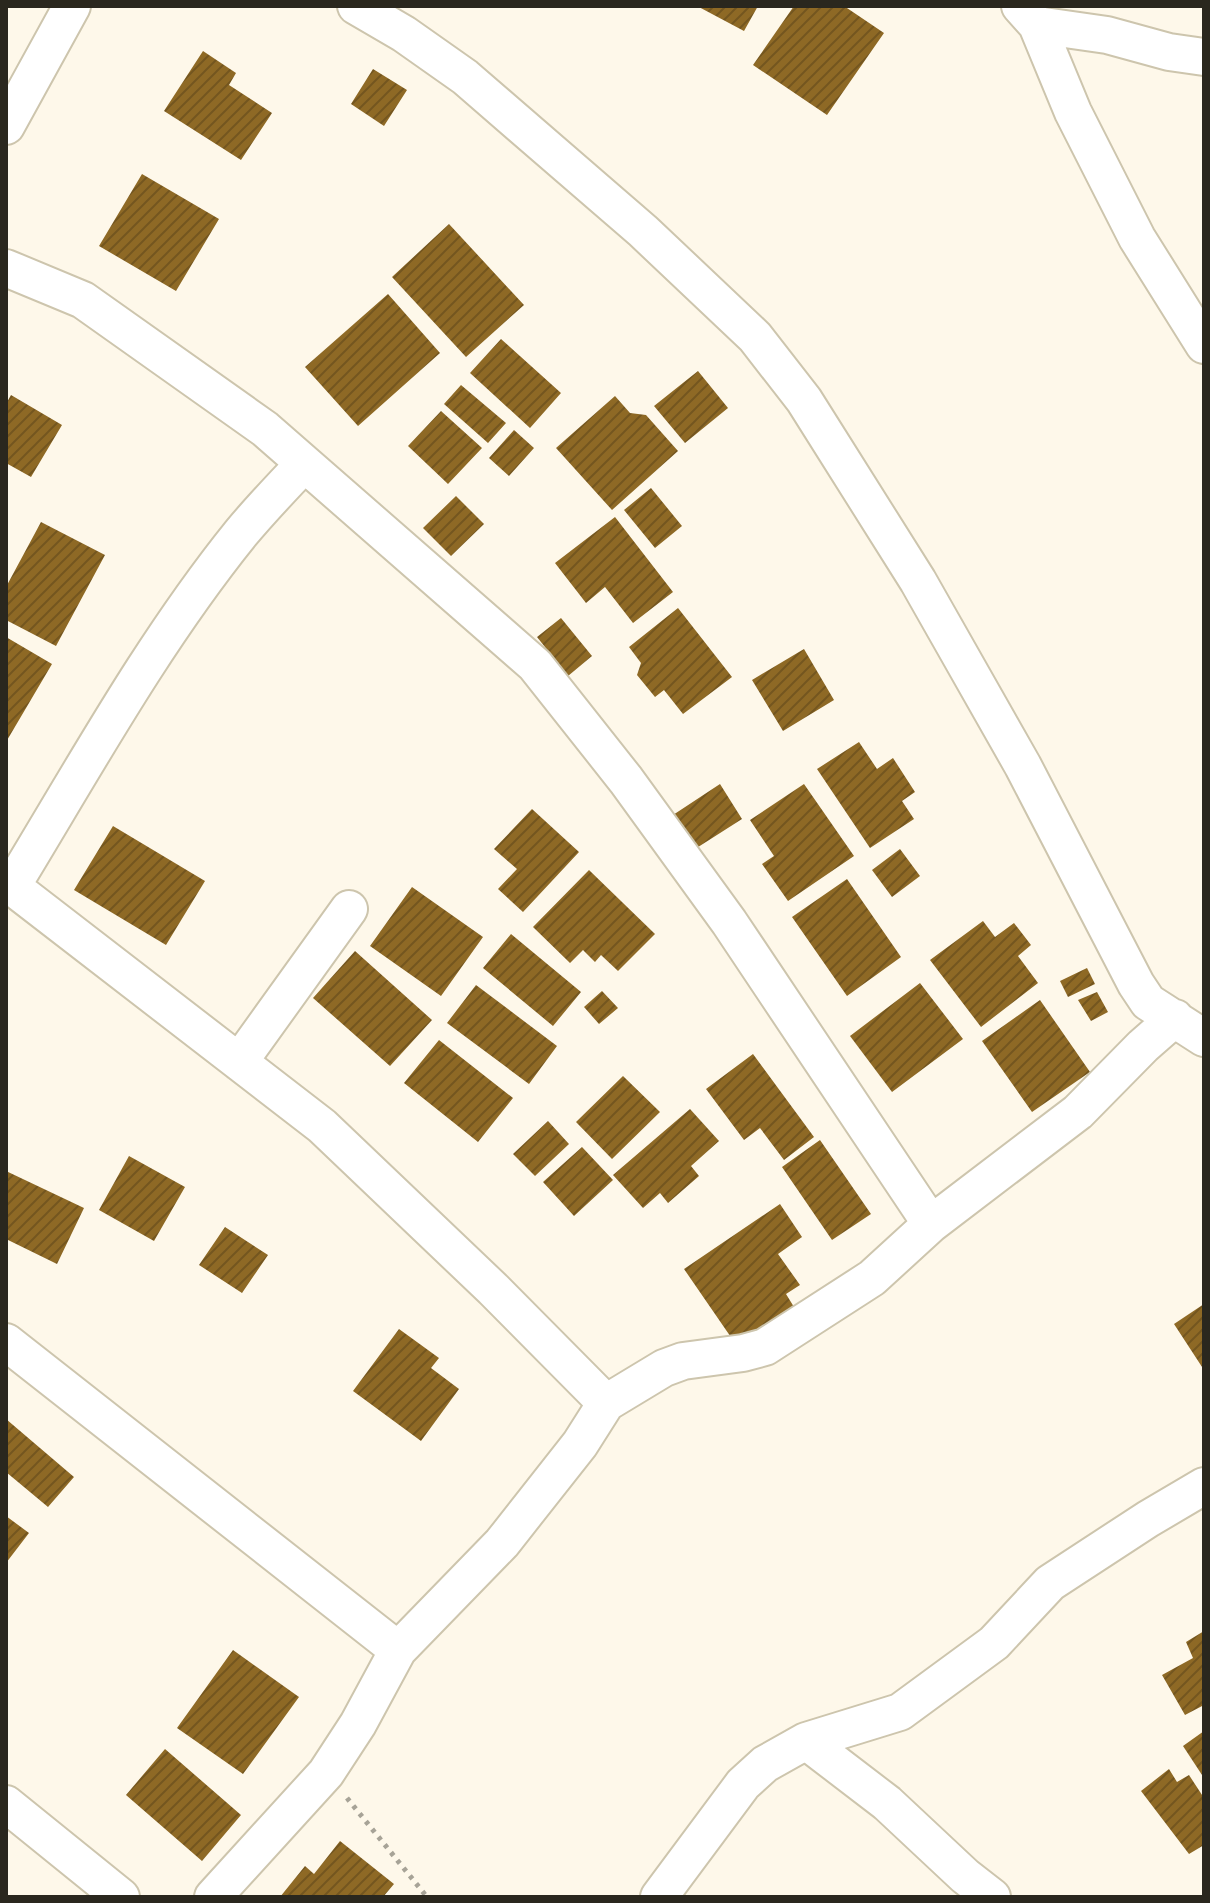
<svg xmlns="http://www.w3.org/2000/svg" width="1210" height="1903" viewBox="0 0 1210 1903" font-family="'Crimson Pro',serif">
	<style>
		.building { fill: url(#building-hatch) }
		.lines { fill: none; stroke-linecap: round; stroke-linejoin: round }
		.minor-casing { stroke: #cdc5ad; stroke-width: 40 }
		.path { stroke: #a7a397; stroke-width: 5; stroke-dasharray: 4 6; stroke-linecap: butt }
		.minor { stroke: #fff; stroke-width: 36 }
	</style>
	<defs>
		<pattern id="building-hatch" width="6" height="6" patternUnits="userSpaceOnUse" patternTransform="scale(2)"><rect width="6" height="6" fill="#8e6925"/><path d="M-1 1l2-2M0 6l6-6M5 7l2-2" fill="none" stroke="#74561f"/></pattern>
	</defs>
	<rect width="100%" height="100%" fill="#fef8ea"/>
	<!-- building -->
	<path class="building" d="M 697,6 L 758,6 L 744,31 Z
		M 794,6 L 844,6 L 884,33 L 827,115 L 753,65 Z
		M 203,51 L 236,73 L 229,85 L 272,113 L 241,160 L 164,111 Z
		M 373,69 L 407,90 L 384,126 L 351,104 Z
		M 142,174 L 219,219 L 176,291 L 99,246 Z
		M 449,224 L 524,305 L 466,357 L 392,277 Z
		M 388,294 L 440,353 L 358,426 L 305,367 Z
		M 501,339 L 561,393 L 530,428 L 470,373 Z
		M 698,371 L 728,408 L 685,443 L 654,406 Z
		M 461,385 L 506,423 L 488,443 L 444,404 Z
		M 11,395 L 62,425 L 31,477 L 6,463 L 6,404 Z
		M 615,396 L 630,413 L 646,415 L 678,451 L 612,510 L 556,448 Z
		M 441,411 L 482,448 L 448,484 L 408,446 Z
		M 514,430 L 534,448 L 509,476 L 489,458 Z
		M 651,488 L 682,526 L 655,548 L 624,510 Z
		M 456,496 L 484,524 L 451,556 L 423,528 Z
		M 615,517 L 673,592 L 633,623 L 605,587 L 586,603 L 555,563 Z
		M 41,522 L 105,555 L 56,646 L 6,620 L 6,587 Z
		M 678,608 L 732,677 L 683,714 L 664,690 L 655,697 L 637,675 L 641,663 L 629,647 Z
		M 561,618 L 592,656 L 568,676 L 537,637 Z
		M 6,637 L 52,664 L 6,742 Z
		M 804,649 L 834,700 L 783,731 L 752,680 Z
		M 859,742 L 877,769 L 893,758 L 915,792 L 902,801 L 914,819 L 870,848 L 817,769 Z
		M 720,784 L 742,819 L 695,849 L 673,815 Z
		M 804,784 L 854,856 L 788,901 L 762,864 L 774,856 L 750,820 Z
		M 532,809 L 579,852 L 523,912 L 498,889 L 517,869 L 494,849 Z
		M 113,826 L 205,881 L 166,945 L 74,890 Z
		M 900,849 L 920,876 L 892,897 L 872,870 Z
		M 589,870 L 655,934 L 618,971 L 601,955 L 595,962 L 583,950 L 570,963 L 533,927 Z
		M 847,879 L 901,957 L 847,996 L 792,917 Z
		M 412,887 L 483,937 L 441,996 L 370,946 Z
		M 983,921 L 995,937 L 1014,923 L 1031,945 L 1018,956 L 1038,983 L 981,1027 L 930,960 Z
		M 511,934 L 581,992 L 553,1026 L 483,968 Z
		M 355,951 L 432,1020 L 390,1066 L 313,998 Z
		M 1087,968 L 1095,984 L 1068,997 L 1060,981 Z
		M 920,983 L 963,1039 L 892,1092 L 850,1036 Z
		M 476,985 L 557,1046 L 529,1084 L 447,1023 Z
		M 602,991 L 618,1008 L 599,1024 L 584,1007 Z
		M 1097,992 L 1108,1012 L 1091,1021 L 1078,1000 Z
		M 1040,1000 L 1090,1072 L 1032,1112 L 982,1041 Z
		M 439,1040 L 513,1098 L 478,1142 L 404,1083 Z
		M 753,1054 L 814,1137 L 784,1160 L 760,1128 L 744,1140 L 706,1089 Z
		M 623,1076 L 660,1112 L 612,1159 L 576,1122 Z
		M 690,1109 L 719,1141 L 691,1166 L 699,1176 L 668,1203 L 660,1193 L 643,1208 L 613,1175 Z
		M 548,1121 L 569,1144 L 535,1176 L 513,1154 Z
		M 820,1140 L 871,1214 L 832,1240 L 782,1167 Z
		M 582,1147 L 613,1180 L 574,1216 L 543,1182 Z
		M 129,1156 L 185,1187 L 154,1241 L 99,1210 Z
		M 6,1171 L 84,1208 L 57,1264 L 6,1239 Z
		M 780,1204 L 802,1237 L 778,1254 L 800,1285 L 786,1294 L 794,1307 L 737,1346 L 684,1269 Z
		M 225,1227 L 268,1255 L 242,1293 L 199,1265 Z
		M 1204,1304 L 1204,1370 L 1174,1324 Z
		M 399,1329 L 439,1358 L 431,1368 L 459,1389 L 421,1441 L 353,1391 Z
		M 6,1419 L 74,1477 L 48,1507 L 6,1472 Z
		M 6,1516 L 29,1533 L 6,1563 Z
		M 1204,1631 L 1204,1705 L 1185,1715 L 1162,1675 L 1193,1658 L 1186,1642 Z
		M 233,1650 L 299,1697 L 243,1774 L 177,1728 Z
		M 1204,1731 L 1204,1778 L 1183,1746 Z
		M 165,1749 L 241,1815 L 202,1861 L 126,1795 Z
		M 1169,1769 L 1177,1782 L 1189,1775 L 1204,1798 L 1204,1845 L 1189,1854 L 1141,1791 Z
		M 340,1841 L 394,1884 L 383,1897 L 280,1897 L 305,1866 L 314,1874 Z"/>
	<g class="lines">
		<!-- minor casing -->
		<g class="minor-casing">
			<path id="minor" d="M 356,6 L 404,34 L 465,77 L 643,231 L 755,337 L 804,400 L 918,581 L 1023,766 L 1136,984 L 1148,1002 L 1204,1038
				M 1020,6 L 1037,25 L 1073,112 L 1137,238 L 1204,345
				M 1037,25 L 1107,35 L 1169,52 L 1204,57
				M 6,126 L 72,6
				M 6,268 L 83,300 L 265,429 L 535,665 L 626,780 L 729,922 L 931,1224
				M 6,882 L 322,1126 L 493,1289 L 606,1403
				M 12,886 C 85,766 153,642 241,533 C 261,509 282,487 303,465
				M 239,1062 L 349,909
				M 6,1342 L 398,1650
				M 806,1741 L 887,1803 L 965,1876 L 992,1897
				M 6,1804 L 121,1897
				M 213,1897 L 326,1773 L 358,1724 L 398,1650 L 502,1543 L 580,1444 L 606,1403 L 664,1368 L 683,1361 L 743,1353 L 765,1347 L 872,1278 L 931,1224 L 1078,1112 L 1143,1046 L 1175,1018
				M 659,1897 L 743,1784 L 765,1764 L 806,1741 L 900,1712 L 994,1643 L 1050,1583 L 1148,1519 L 1204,1486"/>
		</g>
		<!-- path -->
		<path class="path" d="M 347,1798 L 427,1897"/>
		<!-- minor -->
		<use href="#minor" class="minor"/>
	</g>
	<!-- border -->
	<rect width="1210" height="1903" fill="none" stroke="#2a271e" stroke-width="16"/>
</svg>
